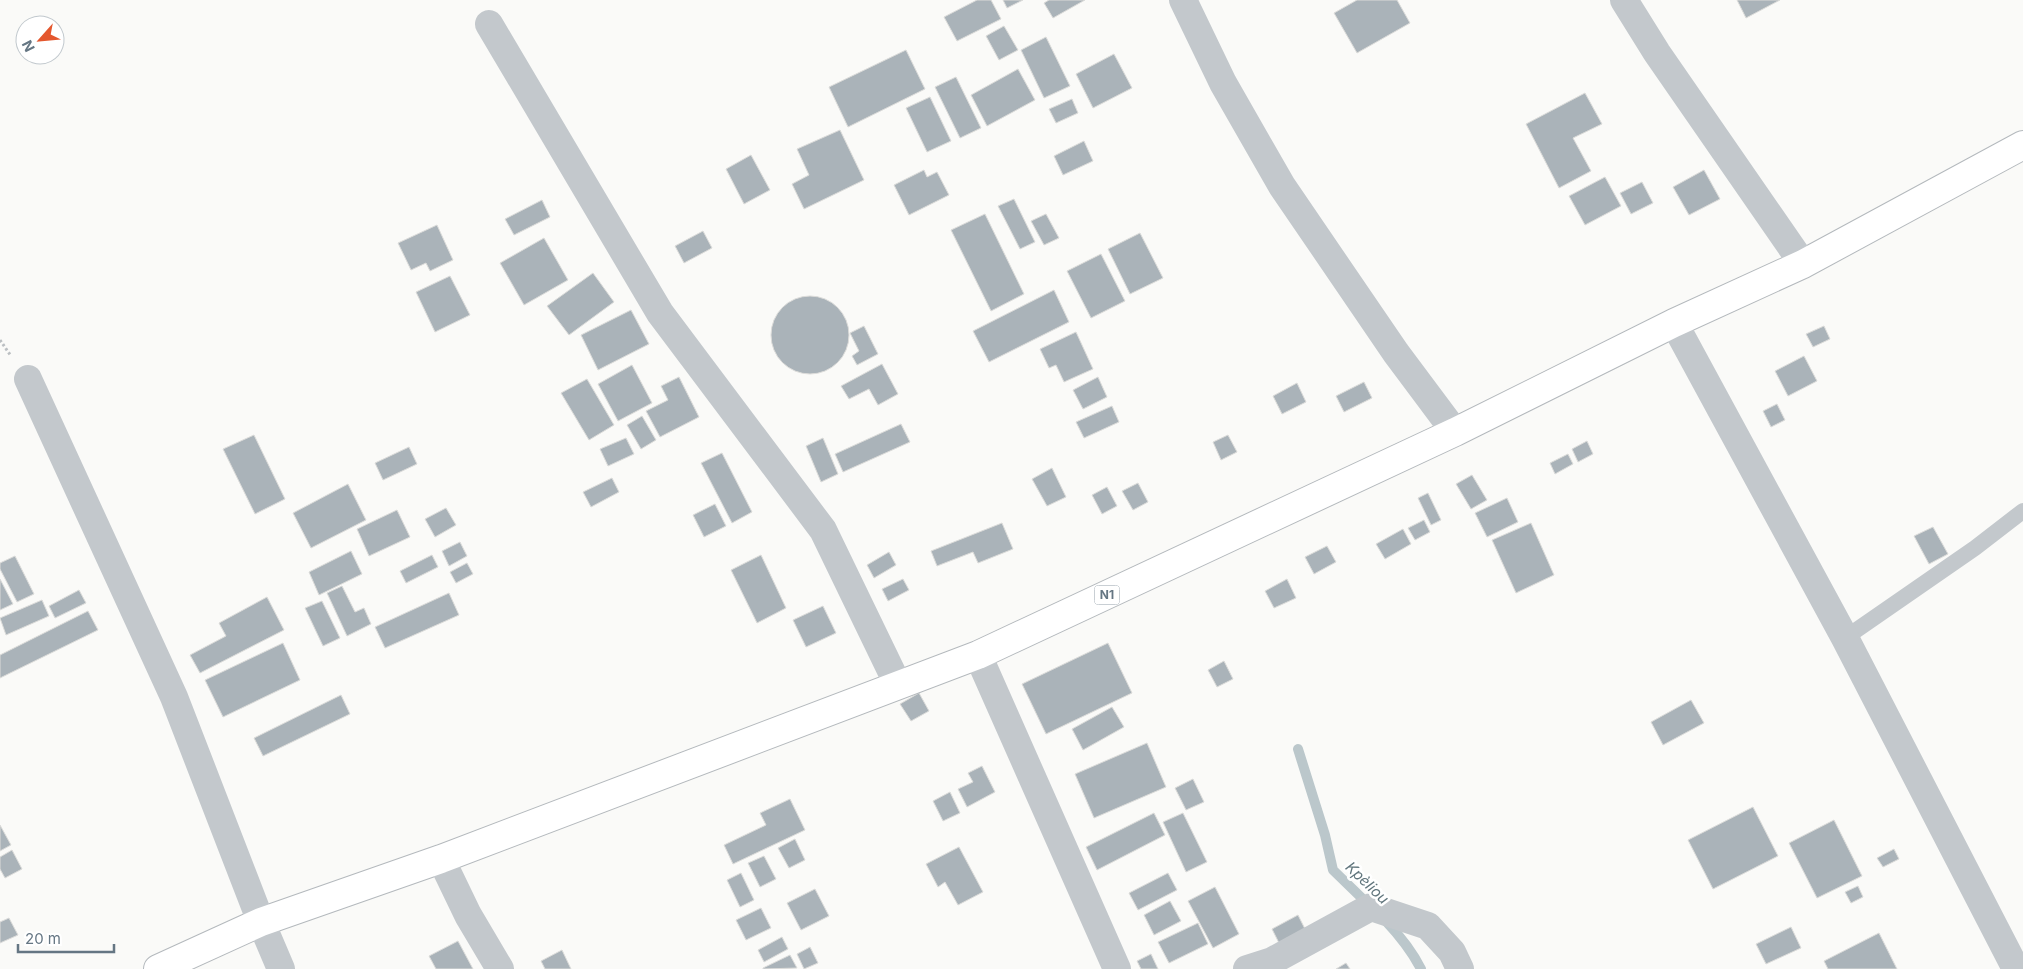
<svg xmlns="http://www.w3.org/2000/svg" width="2023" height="969" viewBox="0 0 2023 969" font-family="Inter,sans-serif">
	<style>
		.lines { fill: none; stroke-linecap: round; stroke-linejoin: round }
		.stream { stroke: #bbc7cb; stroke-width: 10 }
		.building { fill: #aab3b9; stroke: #dcdcda }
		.highway-casing { stroke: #b4b9bd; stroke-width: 30 }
		.path { stroke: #bbbfc2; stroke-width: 3; stroke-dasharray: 2.5 2.5; stroke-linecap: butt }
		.lane { stroke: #c3c8cc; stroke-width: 16 }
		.street { stroke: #c3c8cc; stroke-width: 28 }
		.highway { stroke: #fff; stroke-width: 28 }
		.labels { text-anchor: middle; stroke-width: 5; stroke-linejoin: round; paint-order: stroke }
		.shield { fill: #fff; stroke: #939fa8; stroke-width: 1 }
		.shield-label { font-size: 12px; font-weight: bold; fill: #657683 }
		.water-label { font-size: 15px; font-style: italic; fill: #60757c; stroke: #fff }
	</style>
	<rect width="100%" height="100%" fill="#fafaf8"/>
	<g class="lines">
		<!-- stream -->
		<path class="stream" d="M 1298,749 L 1325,835 L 1333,870 L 1369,905
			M 1385,920 C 1399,935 1412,951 1421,969"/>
	</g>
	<!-- building -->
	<path class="building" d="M 977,0 L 991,0 L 1001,19 L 957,41 L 944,17 Z
		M 1003,0 L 1023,0 L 1007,8 Z
		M 1049,0 L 1085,0 L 1053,18 L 1044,3 Z
		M 1357,0 L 1397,0 L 1410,23 L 1357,53 L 1334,13 Z
		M 1737,0 L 1780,0 L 1746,18 Z
		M 1004,26 L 1018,50 L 999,60 L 986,36 Z
		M 1046,37 L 1070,86 L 1044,98 L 1021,50 Z
		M 906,50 L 925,89 L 848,127 L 829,87 Z
		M 1114,54 L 1132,88 L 1093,108 L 1076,74 Z
		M 1018,69 L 1035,100 L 987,126 L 971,95 Z
		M 956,77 L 981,128 L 960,138 L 935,87 Z
		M 1585,93 L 1602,124 L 1573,138 L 1591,171 L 1559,188 L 1526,124 Z
		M 930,97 L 951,141 L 927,152 L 906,108 Z
		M 1072,99 L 1078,113 L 1056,123 L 1049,109 Z
		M 840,130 L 864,180 L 804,209 L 792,184 L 809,175 L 797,149 Z
		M 1084,141 L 1093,161 L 1063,175 L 1054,156 Z
		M 751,155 L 770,190 L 744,204 L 726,169 Z
		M 924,170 L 927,177 L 937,172 L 949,195 L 909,215 L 894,185 Z
		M 1704,170 L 1720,199 L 1689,215 L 1673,187 Z
		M 1605,177 L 1621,206 L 1585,225 L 1569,196 Z
		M 1642,182 L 1653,203 L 1631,214 L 1620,193 Z
		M 1014,199 L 1035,242 L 1020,249 L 998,206 Z
		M 542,200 L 550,217 L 514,235 L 505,219 Z
		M 985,214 L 1024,294 L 991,311 L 951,230 Z
		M 1046,214 L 1059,238 L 1044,245 L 1031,221 Z
		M 437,225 L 453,260 L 430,271 L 426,263 L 411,270 L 398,243 Z
		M 703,231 L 712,248 L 684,263 L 675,246 Z
		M 1140,233 L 1163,278 L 1130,294 L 1108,249 Z
		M 544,238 L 568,280 L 524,305 L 500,263 Z
		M 1101,254 L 1125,301 L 1091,318 L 1067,271 Z
		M 593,273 L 614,302 L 569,335 L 547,306 Z
		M 450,276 L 470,315 L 435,332 L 416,292 Z
		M 1054,290 L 1069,322 L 989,362 L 973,331 Z
		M771 335a39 39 0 1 1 78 0a39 39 0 1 1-78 0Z
		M 631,310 L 649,344 L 598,370 L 581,335 Z
		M 864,326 L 878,354 L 857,365 L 852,356 L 859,351 L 850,333 Z
		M 1824,326 L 1830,339 L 1813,347 L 1806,334 Z
		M 1076,332 L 1093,369 L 1064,382 L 1056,365 L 1049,368 L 1040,349 Z
		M 1804,356 L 1817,381 L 1788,396 L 1775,371 Z
		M 882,364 L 898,394 L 878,405 L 869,389 L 849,399 L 841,386 Z
		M 632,365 L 652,403 L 618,421 L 598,384 Z
		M 679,377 L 699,417 L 660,437 L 646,411 L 668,400 L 661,386 Z
		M 1098,377 L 1107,397 L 1083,409 L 1073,390 Z
		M 587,379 L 614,425 L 589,440 L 561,393 Z
		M 1364,382 L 1372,398 L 1344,412 L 1336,396 Z
		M 1297,383 L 1306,402 L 1282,414 L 1273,396 Z
		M 1777,404 L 1785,420 L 1771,427 L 1763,411 Z
		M 1112,406 L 1119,422 L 1084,438 L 1076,422 Z
		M 642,416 L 656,440 L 641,449 L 627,425 Z
		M 901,424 L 910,442 L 843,472 L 835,454 Z
		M 254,435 L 285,499 L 255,514 L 223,449 Z
		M 1228,435 L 1237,452 L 1221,460 L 1213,442 Z
		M 626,438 L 634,454 L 608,466 L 600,449 Z
		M 823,438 L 838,474 L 821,482 L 806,446 Z
		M 1587,441 L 1593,454 L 1578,462 L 1572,449 Z
		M 409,447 L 417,464 L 383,480 L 375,463 Z
		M 722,453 L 752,512 L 732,523 L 701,463 Z
		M 1568,454 L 1573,464 L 1555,474 L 1550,463 Z
		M 1052,468 L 1066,497 L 1047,506 L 1032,479 Z
		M 1472,475 L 1487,500 L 1471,509 L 1456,484 Z
		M 612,478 L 619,492 L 591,507 L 583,492 Z
		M 1138,483 L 1148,502 L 1133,510 L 1122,491 Z
		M 348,484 L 366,520 L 311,548 L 293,513 Z
		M 1107,487 L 1117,506 L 1102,514 L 1092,495 Z
		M 1428,493 L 1441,520 L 1431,525 L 1418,498 Z
		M 1507,498 L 1518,522 L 1487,537 L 1475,513 Z
		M 715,504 L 726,526 L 704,537 L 693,515 Z
		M 446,508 L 456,525 L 435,537 L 425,519 Z
		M 397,510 L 410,537 L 369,556 L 357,529 Z
		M 1424,520 L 1430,532 L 1415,540 L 1408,528 Z
		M 1002,523 L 1013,549 L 978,563 L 973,552 L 937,566 L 931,551 Z
		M 1531,523 L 1554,575 L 1516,593 L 1492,540 Z
		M 1933,527 L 1948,554 L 1929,564 L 1914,536 Z
		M 1403,529 L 1411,544 L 1385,559 L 1376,544 Z
		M 460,542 L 467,556 L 449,566 L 442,551 Z
		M 1327,546 L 1336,562 L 1314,574 L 1305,557 Z
		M 351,551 L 362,574 L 319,595 L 309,572 Z
		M 889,552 L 896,565 L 874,578 L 867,565 Z
		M 432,555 L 438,567 L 406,583 L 400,571 Z
		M 761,555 L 786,608 L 757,623 L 731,570 Z
		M 15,556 L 34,594 L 17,602 L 0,569 L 0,563 Z
		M 467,563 L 473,574 L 456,583 L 450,572 Z
		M 0,579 L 13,604 L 0,610 Z
		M 903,579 L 909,590 L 888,601 L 882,589 Z
		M 1287,579 L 1296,598 L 1274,608 L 1265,591 Z
		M 342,586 L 355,612 L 364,608 L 371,624 L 347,636 L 327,593 Z
		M 79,590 L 86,603 L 55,618 L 49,606 Z
		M 449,593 L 459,615 L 385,648 L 375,627 Z
		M 267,597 L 284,630 L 200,673 L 190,655 L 226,636 L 219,623 Z
		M 42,600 L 49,616 L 6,635 L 0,618 Z
		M 322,601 L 340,638 L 323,646 L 305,608 Z
		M 823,606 L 836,633 L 806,647 L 793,620 Z
		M 88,611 L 98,630 L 0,678 L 0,655 Z
		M 283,643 L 300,680 L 223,717 L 205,680 Z
		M 1108,643 L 1132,693 L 1046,734 L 1022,684 Z
		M 1224,661 L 1233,679 L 1217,687 L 1208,670 Z
		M 919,693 L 929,711 L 911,721 L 900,704 Z
		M 341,695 L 350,714 L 263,756 L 254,738 Z
		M 1691,700 L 1704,723 L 1663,745 L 1651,722 Z
		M 1112,707 L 1124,727 L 1083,750 L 1072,729 Z
		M 1147,743 L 1166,787 L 1094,818 L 1075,774 Z
		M 982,766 L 995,792 L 967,807 L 958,789 L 973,782 L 968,773 Z
		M 1193,779 L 1204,802 L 1186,810 L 1175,788 Z
		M 950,792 L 960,813 L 943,821 L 933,801 Z
		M 790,799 L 805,830 L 733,864 L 724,845 L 766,825 L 760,813 Z
		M 1753,807 L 1778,856 L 1713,889 L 1688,840 Z
		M 1154,813 L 1165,835 L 1097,870 L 1086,847 Z
		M 1183,813 L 1207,862 L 1186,872 L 1163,822 Z
		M 1834,820 L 1862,876 L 1817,898 L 1789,843 Z
		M 0,825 L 11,845 L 0,851 Z
		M 795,839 L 805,860 L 789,868 L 778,848 Z
		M 959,847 L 983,892 L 958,905 L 945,882 L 938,887 L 926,864 Z
		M 1894,849 L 1899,859 L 1883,867 L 1877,858 Z
		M 12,850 L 22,869 L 5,878 L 0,869 L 0,857 Z
		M 764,856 L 776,879 L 760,887 L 748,863 Z
		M 741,873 L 754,900 L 740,907 L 727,880 Z
		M 1168,873 L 1177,890 L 1138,910 L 1129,893 Z
		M 1858,886 L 1863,897 L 1851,903 L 1845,892 Z
		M 1215,887 L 1239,934 L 1213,948 L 1188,901 Z
		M 815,889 L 829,916 L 801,930 L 787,903 Z
		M 1170,901 L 1181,921 L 1154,935 L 1144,915 Z
		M 761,908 L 771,928 L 746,940 L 736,920 Z
		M 1298,915 L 1305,929 L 1279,943 L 1272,929 Z
		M 9,918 L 18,935 L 0,943 L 0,922 Z
		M 1198,923 L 1208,944 L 1169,963 L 1158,942 Z
		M 1791,927 L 1801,948 L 1766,964 L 1756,944 Z
		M 1879,933 L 1897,969 L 1828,969 L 1824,961 Z
		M 782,937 L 788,949 L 764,962 L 758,950 Z
		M 458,941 L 473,969 L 436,969 L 429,956 Z
		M 810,947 L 818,963 L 804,969 L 797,954 Z
		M 562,950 L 571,969 L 545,969 L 541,961 Z
		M 1151,954 L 1158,969 L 1141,969 L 1137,961 Z
		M 790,955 L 797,968 L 763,969 L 763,968 Z
		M 1346,963 L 1350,969 L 1336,969 Z"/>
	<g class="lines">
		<!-- highway casing -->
		<g class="highway-casing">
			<path id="highway" d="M 158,969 L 261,922 L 441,859 L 978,655 L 1455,432 L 1674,323 L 1803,264 L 2023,145"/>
		</g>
		<!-- path -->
		<path class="path" d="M 0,340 L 11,356"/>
		<!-- lane -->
		<path class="lane" d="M 1845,638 L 1975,548 L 2023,511"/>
		<!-- street -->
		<path class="street" d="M 1183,0 L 1223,83 L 1282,186 L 1396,353 L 1455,432
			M 1624,0 L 1657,53 L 1803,264
			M 489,24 L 660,313 L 823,530 L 898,685
			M 1674,323 L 1845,638 L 2016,969
			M 28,379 L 174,697 L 261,922 L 281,969
			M 978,655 L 1117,969
			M 441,859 L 468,915 L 500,969
			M 1247,969 L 1272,961 L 1371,907 L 1428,926 L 1452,952 L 1460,969"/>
		<!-- highway -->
		<use href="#highway" class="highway"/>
	</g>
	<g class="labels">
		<!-- shield labels -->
		<rect class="shield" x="1094.5" y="585.5" width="25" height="19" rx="4"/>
		<g class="shield-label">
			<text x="1107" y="599">N1</text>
		</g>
		<!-- water labels -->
		<g class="water-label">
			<text transform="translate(1367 883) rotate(44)" y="5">Kpèliou</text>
		</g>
	</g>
	<!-- north arrow -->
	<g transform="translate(40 40) rotate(243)"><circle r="24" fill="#ffffff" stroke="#c1c8cd"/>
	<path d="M0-4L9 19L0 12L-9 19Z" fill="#e4572e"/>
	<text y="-8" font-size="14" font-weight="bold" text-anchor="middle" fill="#657683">N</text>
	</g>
	<!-- scale -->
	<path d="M18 944v8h96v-8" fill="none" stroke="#657683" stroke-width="2.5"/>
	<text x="25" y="944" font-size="15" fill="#657683" stroke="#ffffff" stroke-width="4" paint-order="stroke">20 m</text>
</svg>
